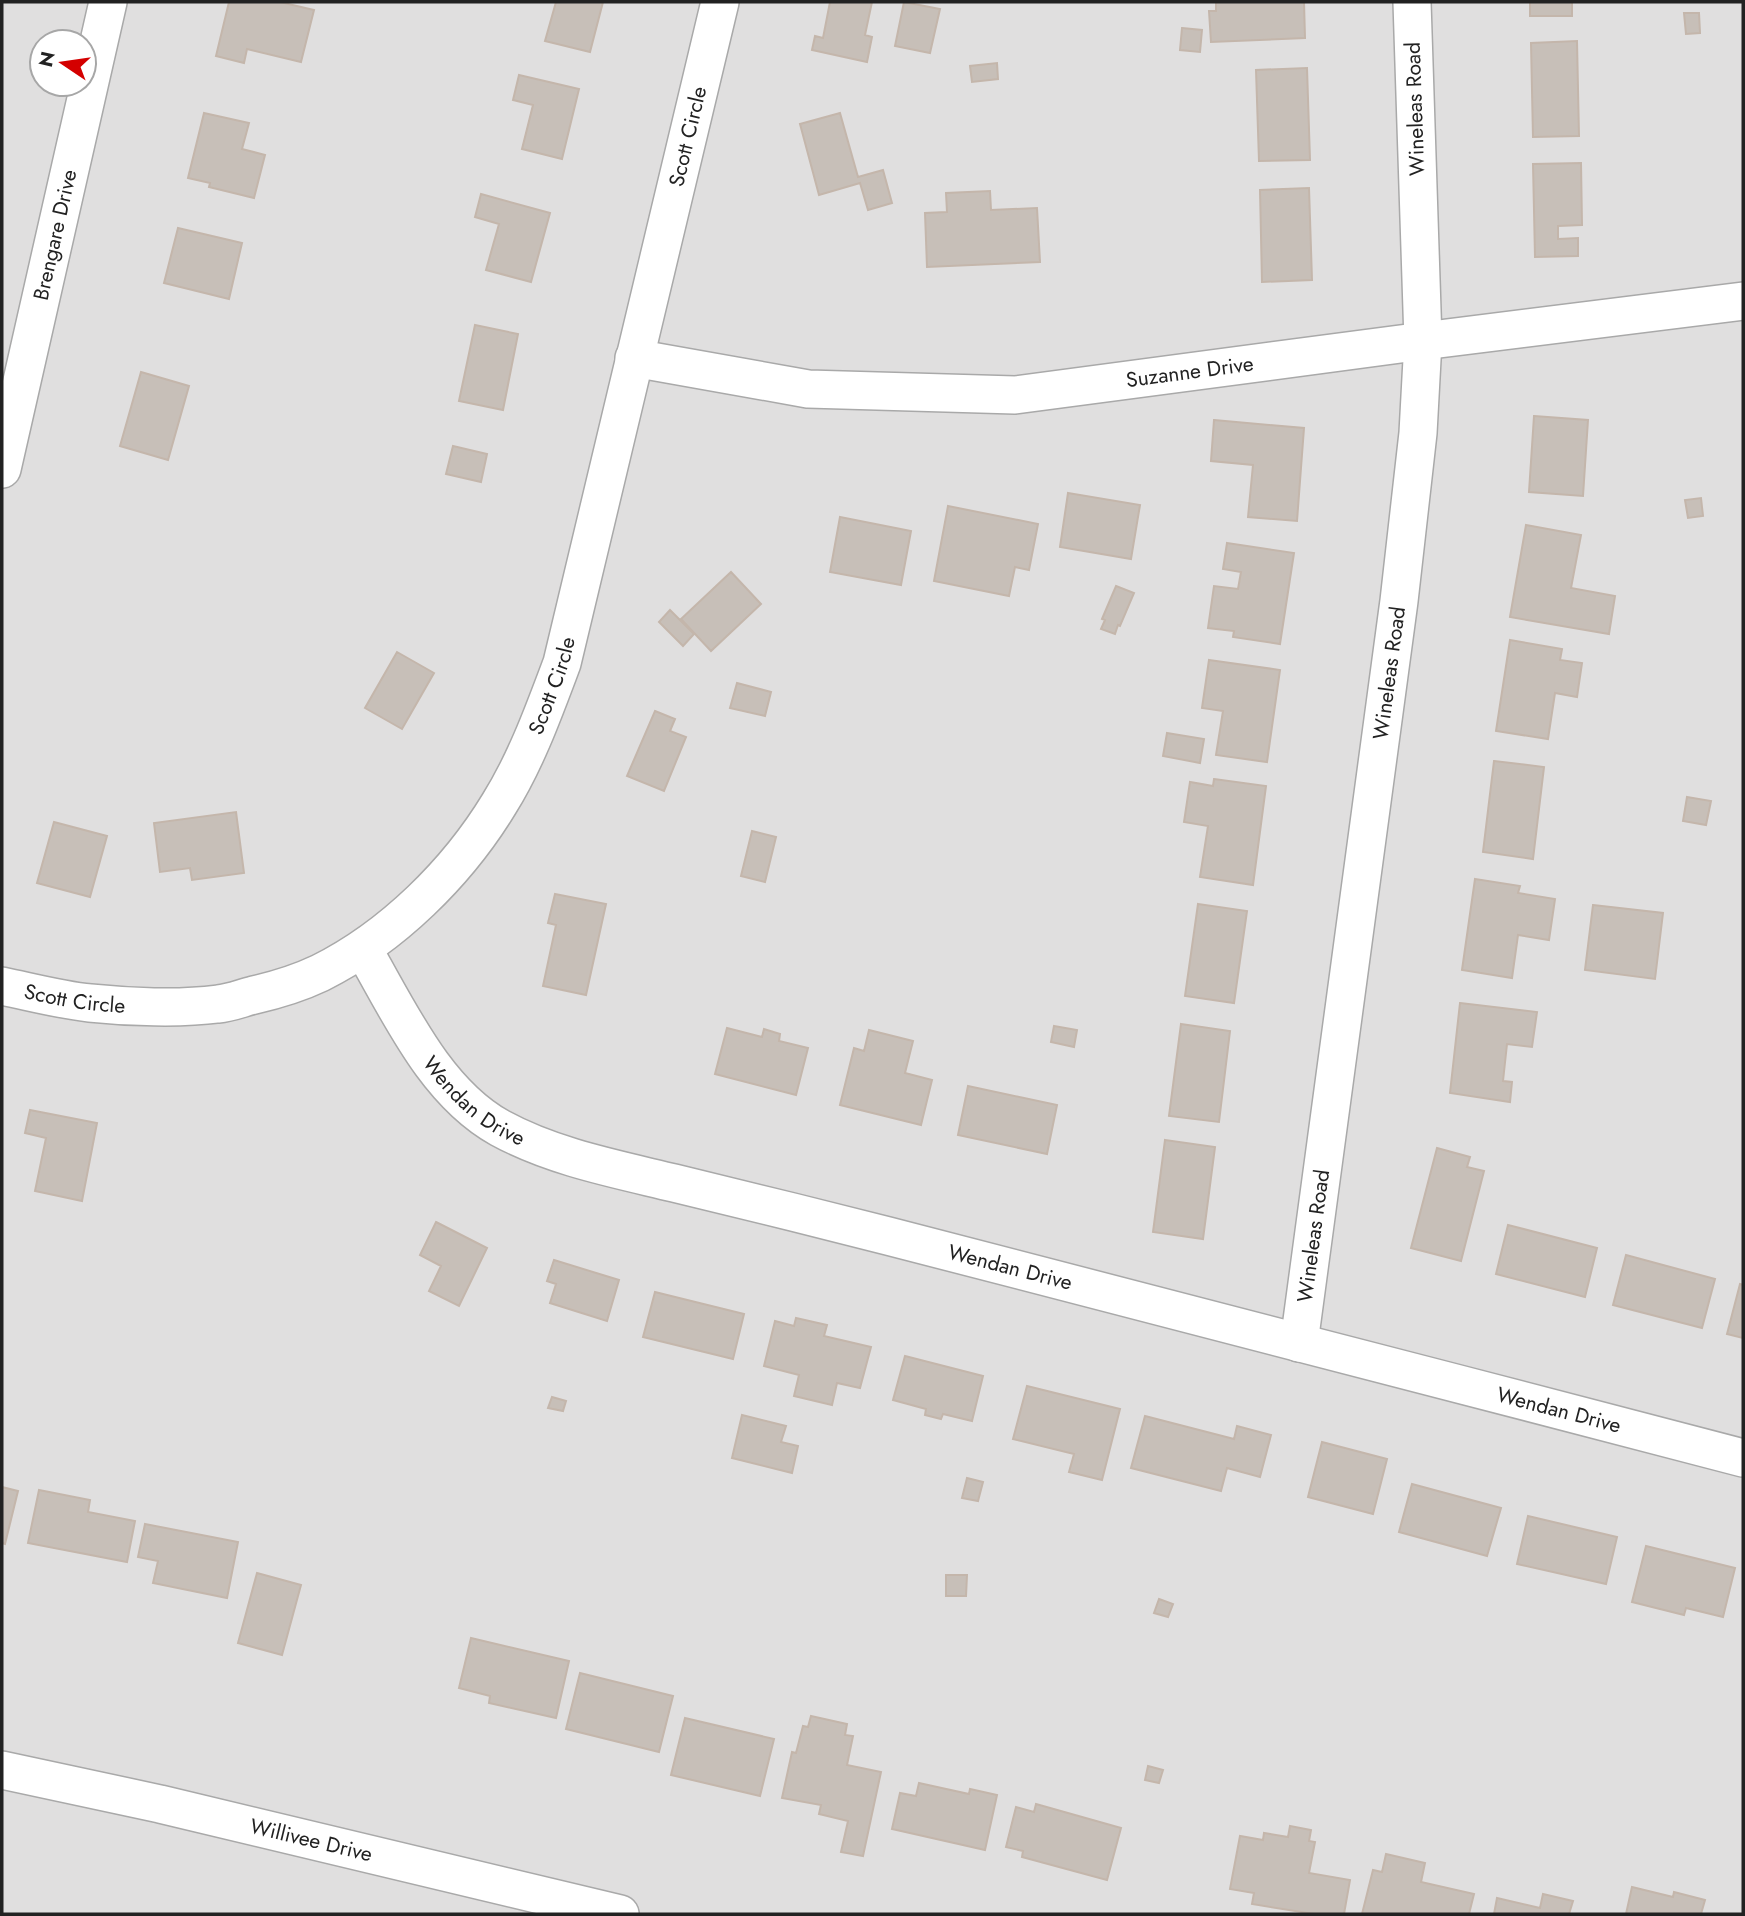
<svg xmlns="http://www.w3.org/2000/svg" width="1745" height="1916" viewBox="0 0 1745 1916" font-family="Jost,sans-serif">
	<style>
		.residential { fill: #e0dfdf; fill-rule: evenodd }
		.building { fill: #c7bfb8; stroke: #c4b6ab; stroke-width: 2 }
		.lines { fill: none; stroke-linecap: round; stroke-linejoin: round }
		.minor-casing { stroke: #a9a9a9; stroke-width: 40 }
		.minor { stroke: #fff; stroke-width: 37 }
		.labels { text-anchor: middle; stroke-width: 6; stroke-linejoin: round; paint-order: stroke }
		.street-label { font-size: 21px; fill: #222; stroke: #fff }
	</style>
	<rect width="100%" height="100%" fill="#f2efe9"/>
	<!-- residential -->
	<path class="residential" d="M 2,2 L 1743,2 L 1743,1914 L 2,1914 ZM 42,42 L 84,42 L 84,84 L 42,84 Z"/>
	<!-- building -->
	<path class="building" d="M 229,2 L 280,2 L 314,10 L 301,62 L 247,49 L 244,63 L 216,56 Z
		M 556,2 L 603,2 L 590,52 L 545,41 Z
		M 830,2 L 872,2 L 865,35 L 872,37 L 867,62 L 812,50 L 815,36 L 823,38 Z
		M 904,2 L 940,9 L 930,53 L 895,46 Z
		M 1216,2 L 1304,2 L 1305,38 L 1211,42 L 1209,11 L 1216,11 Z
		M 1530,2 L 1572,2 L 1572,16 L 1530,16 Z
		M 1684,13 L 1699,13 L 1700,33 L 1686,34 Z
		M 1182,28 L 1202,30 L 1200,52 L 1180,50 Z
		M 1577,41 L 1579,136 L 1533,137 L 1531,43 Z
		M 997,63 L 998,79 L 972,82 L 970,66 Z
		M 1307,68 L 1310,160 L 1259,161 L 1256,70 Z
		M 519,75 L 579,89 L 562,159 L 522,149 L 533,105 L 513,100 Z
		M 204,113 L 249,123 L 242,149 L 265,155 L 254,198 L 209,187 L 210,183 L 188,178 Z
		M 840,113 L 858,177 L 883,170 L 892,203 L 868,210 L 860,183 L 819,195 L 800,124 Z
		M 1581,163 L 1582,225 L 1558,226 L 1558,239 L 1578,238 L 1578,256 L 1535,257 L 1533,164 Z
		M 1309,188 L 1312,280 L 1262,282 L 1260,190 Z
		M 990,191 L 991,210 L 1037,208 L 1040,262 L 927,267 L 925,213 L 947,212 L 946,193 Z
		M 481,194 L 550,213 L 531,282 L 486,270 L 499,224 L 475,217 Z
		M 178,228 L 242,243 L 229,299 L 164,283 Z
		M 475,325 L 518,334 L 503,410 L 459,401 Z
		M 141,372 L 189,386 L 168,460 L 120,446 Z
		M 1534,416 L 1588,420 L 1583,496 L 1529,492 Z
		M 1214,420 L 1304,428 L 1297,521 L 1248,517 L 1253,465 L 1211,461 Z
		M 453,446 L 487,454 L 481,482 L 446,474 Z
		M 1068,493 L 1140,505 L 1131,559 L 1060,547 Z
		M 1701,498 L 1703,516 L 1688,518 L 1685,500 Z
		M 948,506 L 1038,524 L 1029,570 L 1015,567 L 1009,596 L 934,581 Z
		M 840,517 L 911,531 L 901,585 L 830,572 Z
		M 1526,525 L 1581,535 L 1571,588 L 1615,596 L 1609,634 L 1510,617 Z
		M 1227,543 L 1294,553 L 1280,644 L 1233,637 L 1234,631 L 1208,628 L 1214,586 L 1238,589 L 1241,572 L 1223,569 Z
		M 731,572 L 761,604 L 711,651 L 681,619 Z
		M 1116,586 L 1134,593 L 1120,626 L 1118,625 L 1115,634 L 1101,629 L 1105,620 L 1102,619 Z
		M 670,610 L 694,634 L 683,646 L 659,622 Z
		M 1510,640 L 1562,649 L 1560,660 L 1582,663 L 1577,697 L 1555,693 L 1548,739 L 1496,731 Z
		M 397,652 L 434,673 L 402,729 L 365,708 Z
		M 1209,660 L 1280,670 L 1267,762 L 1216,755 L 1223,711 L 1202,708 Z
		M 737,683 L 771,692 L 765,716 L 730,708 Z
		M 655,711 L 675,719 L 670,731 L 686,737 L 664,791 L 627,776 Z
		M 1167,733 L 1204,739 L 1200,763 L 1163,756 Z
		M 1494,761 L 1544,767 L 1533,859 L 1483,852 Z
		M 1214,779 L 1266,786 L 1253,885 L 1200,877 L 1208,826 L 1184,822 L 1190,782 L 1213,786 Z
		M 1687,797 L 1711,801 L 1706,825 L 1683,821 Z
		M 236,812 L 244,873 L 192,880 L 190,868 L 160,872 L 154,823 Z
		M 54,822 L 107,836 L 90,897 L 37,883 Z
		M 752,831 L 776,837 L 765,882 L 741,876 Z
		M 1475,879 L 1520,886 L 1518,893 L 1555,899 L 1549,940 L 1518,935 L 1512,978 L 1462,970 Z
		M 555,894 L 606,904 L 586,995 L 543,986 L 556,925 L 548,923 Z
		M 1198,904 L 1247,911 L 1234,1003 L 1185,996 Z
		M 1593,905 L 1663,913 L 1655,979 L 1585,970 Z
		M 1460,1003 L 1537,1012 L 1532,1047 L 1507,1044 L 1503,1081 L 1512,1082 L 1510,1102 L 1450,1093 Z
		M 1181,1024 L 1230,1031 L 1219,1122 L 1169,1116 Z
		M 1054,1026 L 1077,1030 L 1074,1047 L 1051,1042 Z
		M 727,1028 L 762,1037 L 764,1029 L 780,1034 L 779,1041 L 808,1048 L 796,1095 L 715,1074 Z
		M 869,1030 L 913,1041 L 905,1073 L 932,1080 L 921,1125 L 840,1105 L 854,1048 L 864,1051 Z
		M 968,1086 L 1057,1105 L 1047,1154 L 958,1135 Z
		M 30,1110 L 97,1123 L 82,1201 L 35,1191 L 46,1138 L 25,1133 Z
		M 1165,1140 L 1215,1147 L 1203,1239 L 1153,1232 Z
		M 1437,1148 L 1470,1157 L 1467,1167 L 1484,1171 L 1461,1261 L 1411,1248 Z
		M 436,1222 L 487,1248 L 459,1306 L 429,1291 L 441,1266 L 420,1255 Z
		M 1508,1225 L 1597,1248 L 1585,1297 L 1496,1274 Z
		M 1626,1255 L 1715,1279 L 1702,1328 L 1613,1305 Z
		M 554,1260 L 619,1280 L 607,1321 L 550,1303 L 556,1284 L 547,1281 Z
		M 1740,1284 L 1743,1285 L 1743,1338 L 1727,1334 Z
		M 655,1292 L 744,1314 L 733,1359 L 643,1337 Z
		M 796,1318 L 827,1325 L 824,1336 L 871,1347 L 860,1388 L 837,1383 L 832,1405 L 794,1396 L 799,1375 L 764,1366 L 775,1321 L 794,1326 Z
		M 905,1356 L 983,1376 L 972,1421 L 943,1414 L 941,1419 L 925,1415 L 926,1409 L 893,1400 Z
		M 1027,1386 L 1120,1409 L 1102,1480 L 1069,1472 L 1074,1454 L 1013,1439 Z
		M 552,1397 L 566,1401 L 563,1411 L 548,1408 Z
		M 742,1415 L 786,1426 L 781,1442 L 798,1446 L 792,1473 L 732,1458 Z
		M 1145,1416 L 1234,1439 L 1237,1426 L 1271,1435 L 1260,1477 L 1227,1468 L 1221,1491 L 1131,1468 Z
		M 1322,1442 L 1387,1459 L 1373,1514 L 1308,1497 Z
		M 967,1478 L 983,1482 L 978,1501 L 962,1498 Z
		M 1412,1484 L 1501,1508 L 1487,1556 L 1399,1532 Z
		M 2,1487 L 18,1491 L 5,1544 L 2,1543 Z
		M 39,1490 L 90,1500 L 88,1512 L 135,1521 L 127,1562 L 28,1543 Z
		M 1528,1516 L 1617,1537 L 1606,1584 L 1517,1564 Z
		M 145,1524 L 238,1542 L 227,1598 L 153,1583 L 158,1561 L 138,1557 Z
		M 1646,1546 L 1735,1568 L 1723,1617 L 1686,1608 L 1684,1615 L 1632,1602 Z
		M 257,1573 L 301,1585 L 282,1655 L 238,1643 Z
		M 946,1575 L 967,1575 L 966,1596 L 946,1596 Z
		M 1159,1599 L 1173,1604 L 1168,1617 L 1154,1613 Z
		M 471,1638 L 569,1661 L 556,1718 L 489,1703 L 490,1696 L 459,1688 Z
		M 580,1673 L 673,1696 L 659,1752 L 566,1729 Z
		M 811,1716 L 847,1724 L 845,1735 L 853,1736 L 847,1765 L 881,1772 L 863,1856 L 841,1852 L 848,1821 L 819,1814 L 821,1805 L 782,1798 L 792,1752 L 796,1753 L 803,1726 L 808,1727 Z
		M 685,1718 L 774,1739 L 760,1796 L 671,1775 Z
		M 1148,1766 L 1163,1770 L 1159,1783 L 1145,1780 Z
		M 919,1783 L 969,1794 L 970,1789 L 997,1795 L 985,1850 L 892,1829 L 900,1793 L 916,1796 Z
		M 1036,1804 L 1121,1828 L 1107,1880 L 1022,1857 L 1023,1851 L 1006,1847 L 1016,1807 L 1034,1812 Z
		M 1290,1826 L 1311,1830 L 1309,1841 L 1315,1842 L 1309,1873 L 1350,1880 L 1344,1914 L 1314,1914 L 1252,1904 L 1254,1893 L 1230,1889 L 1240,1836 L 1263,1840 L 1264,1833 L 1288,1837 Z
		M 1386,1854 L 1425,1863 L 1421,1882 L 1474,1894 L 1469,1914 L 1362,1914 L 1373,1870 L 1382,1872 Z
		M 1632,1887 L 1673,1897 L 1674,1892 L 1705,1900 L 1701,1914 L 1626,1914 Z
		M 1543,1894 L 1573,1901 L 1569,1914 L 1494,1914 L 1497,1898 L 1540,1908 Z"/>
	<g class="lines">
		<!-- minor casing -->
		<g class="minor-casing">
			<g id="minor">
				<path id="s1" d="M 634,358 L 808,389 L 1015,395 L 1423,341 L 1743,301"/>
				<path id="s2" d="M 2,469 L 108,2"/>
				<path id="s3" d="M 363,949 C 399,1011 435,1092 500,1128 C 553,1157 616,1169 674,1183 C 745,1200 817,1218 888,1236 C 1173,1309 1458,1384 1743,1458"/>
				<path id="s4" d="M 2,986 C 31,992 61,1000 90,1003 C 128,1007 180,1009 218,1004 C 230,1003 242,998 254,995 C 276,990 299,983 320,973 C 392,937 457,873 499,804 C 526,761 544,711 562,663 L 720,2"/>
				<path id="s5" d="M 1299,1343 L 1399,601 L 1418,433 L 1423,341 L 1412,2"/>
				<path id="s6" d="M 2,1770 L 160,1804 L 620,1914"/>
			</g>
		</g>
		<!-- minor -->
		<use href="#minor" class="minor"/>
	</g>
	<g class="labels">
		<!-- street labels -->
		<g class="street-label">
			<text transform="translate(1415 109) rotate(-92)" y="7">Wineleas Road</text>
			<text dy="7" stroke="none"><textPath href="#s4" startOffset="1270">Scott Circle</textPath></text>
			<text dy="7" stroke="none"><textPath href="#s2" startOffset="240">Brengare Drive</textPath></text>
			<text dy="7" stroke="none"><textPath href="#s1" startOffset="560">Suzanne Drive</textPath></text>
			<text dy="7" stroke="none"><textPath href="#s5" startOffset="676">Wineleas Road</textPath></text>
			<text dy="7" stroke="none"><textPath href="#s4" startOffset="704">Scott Circle</textPath></text>
			<text dy="7" stroke="none"><textPath href="#s4" startOffset="74">Scott Circle</textPath></text>
			<text dy="7" stroke="none"><textPath href="#s3" startOffset="191">Wendan Drive</textPath></text>
			<text dy="7" stroke="none"><textPath href="#s5" startOffset="108">Wineleas Road</textPath></text>
			<text dy="7" stroke="none"><textPath href="#s3" startOffset="758">Wendan Drive</textPath></text>
			<text dy="7" stroke="none"><textPath href="#s3" startOffset="1325">Wendan Drive</textPath></text>
			<text dy="7" stroke="none"><textPath href="#s6" startOffset="317">Willivee Drive</textPath></text>
		</g>
	</g>
	<!-- border -->
	<rect width="1745" height="1916" fill="none" stroke="#222222" stroke-width="7"/>
	<!-- north arrow -->
	<g transform="translate(63 63) rotate(283)"><circle r="33" fill="#ffffff" stroke="#a7a7a7" stroke-width="2"/>
	<path d="M0-5L12 26L0 18L-12 26Z" fill="#d40000"/>
	<text y="-10" font-size="19" font-weight="bold" text-anchor="middle" fill="#222222">N</text>
	</g>
</svg>
